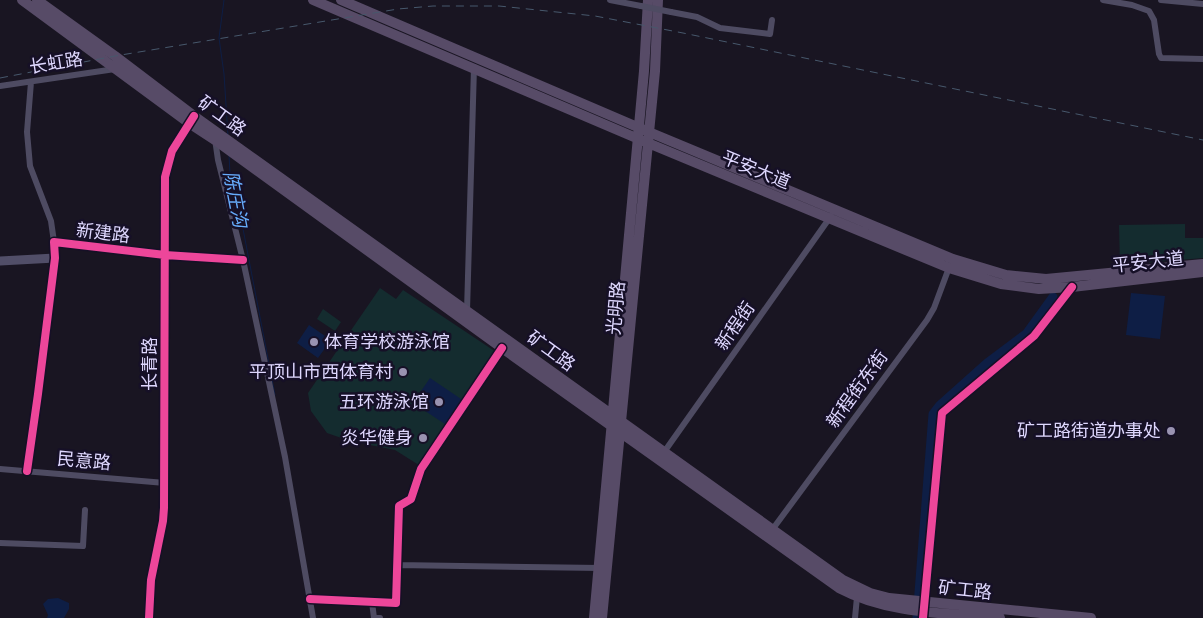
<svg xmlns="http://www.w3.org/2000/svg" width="1203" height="618" viewBox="0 0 1203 618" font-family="Mulish,'Noto Sans SC',sans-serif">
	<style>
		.green { fill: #142c2f }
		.water { fill: #0e1e45 }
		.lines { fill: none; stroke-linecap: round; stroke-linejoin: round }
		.stream { stroke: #0e1e45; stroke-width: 1 }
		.river { stroke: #0e1e45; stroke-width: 9 }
		.street { stroke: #4e4b62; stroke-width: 6 }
		.secondary { stroke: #514e68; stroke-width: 9 }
		.primary { stroke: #574b67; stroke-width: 10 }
		.rail { stroke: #47586c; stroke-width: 1; stroke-dasharray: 8 6; stroke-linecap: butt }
		.street-bridge { stroke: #4e4b62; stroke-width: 6 }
		.cycleway-casing { stroke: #161027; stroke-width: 11 }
		.cycleway { stroke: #ed469a; stroke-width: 8 }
		.poi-dot { fill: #9993b1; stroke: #161027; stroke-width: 2 }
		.labels { text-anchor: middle; stroke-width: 5; stroke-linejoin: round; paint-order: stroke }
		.street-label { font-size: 18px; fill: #ded7fe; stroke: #161027 }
		.poi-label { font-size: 18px; fill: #ded7fe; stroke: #161027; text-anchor: end }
		.water-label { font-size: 19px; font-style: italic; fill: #67acfc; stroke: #161027 }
	</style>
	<rect width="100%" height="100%" fill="#191522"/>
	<!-- green -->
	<path class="green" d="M 1185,224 L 1185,238 L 1203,238 L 1203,258 L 1120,265 L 1119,225 Z
		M 380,288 L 396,299 L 403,290 L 496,352 L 422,467 L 395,450 L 350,441 L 327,433 L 311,411 L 308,393 Z
		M 323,309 L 341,322 L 335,331 L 317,319 Z"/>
	<!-- water -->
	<path class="water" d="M 1131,293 L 1165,296 L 1160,339 L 1126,335 Z
		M 309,325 L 331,340 L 318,358 L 297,343 Z
		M 430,378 L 464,401 L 448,426 L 413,403 Z
		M 58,598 L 69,603 L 69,609 L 64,618 L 47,618 L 48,615 L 43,604 L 48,599 Z"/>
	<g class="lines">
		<!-- stream -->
		<path class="stream" d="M 224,0 L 219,38 L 224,74 L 228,136
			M 229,155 L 230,174 L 239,208 L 275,395"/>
		<!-- river -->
		<path class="river" d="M 917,618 L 933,414 L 940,405 L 987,363 L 1027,333 L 1053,297"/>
		<!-- street -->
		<path class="street" d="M 610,0 L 641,6
			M 1103,0 L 1132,5 L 1149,11 L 1154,20 L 1159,54 L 1161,58 L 1203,59
			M 1161,0 L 1203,4
			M 671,12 L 697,17 L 720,28 L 770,34 L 772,20
			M 31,82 L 27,132 L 30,166 L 51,221 L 54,242
			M 0,86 L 115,69
			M 215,139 L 218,160 L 243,260 L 285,457 L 313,618
			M 165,255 L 243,260
			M 467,311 L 474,67
			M 662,455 L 831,216
			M 0,469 L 165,483
			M 27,471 L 38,394 L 55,258
			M 772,530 L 927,320 L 934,308 L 950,265
			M 0,543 L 83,546 L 85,510
			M 397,565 L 601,568
			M 310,599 L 396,603 L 399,506 L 411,499 L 421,469 L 502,348
			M 372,602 L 374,618 L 380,618
			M 855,618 L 857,597
			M 923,618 L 942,413 L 1034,336 L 1072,287"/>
		<!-- secondary -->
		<path class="secondary" d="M 0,261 L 55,258 L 54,242 L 165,255
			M 149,618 L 151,580 L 163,521 L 164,508 L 165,177 L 172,151 L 192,119"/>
		<!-- primary -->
		<path class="primary" d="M 22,0 L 189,123 L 215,140 L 502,348 L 839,588 C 888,614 946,613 1000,618
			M 37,0 L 115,56 L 194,116 L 843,580 L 870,593 L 889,598 L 1091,618
			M 313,0 L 648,143 L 949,268 L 1001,284 L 1039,289 L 1072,287 L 1203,272
			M 341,0 L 649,132 L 953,259 L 1006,275 L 1046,279 L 1203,264
			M 594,618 L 644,71 L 648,0
			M 602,618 L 648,143 L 655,71 L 658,0"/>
		<!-- rail -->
		<path class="rail" d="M 0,78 L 115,56 L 398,9 L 433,6 L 499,6 L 595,16 L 683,33 L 1203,140"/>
		<!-- street-bridge -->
		<path class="street-bridge" d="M 641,6 L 671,12"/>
		<!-- cycleway casing -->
		<g class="cycleway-casing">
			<path id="cycleway" d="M 27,471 L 38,394 L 55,258 L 54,242 L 165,255 L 243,260
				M 310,599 L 396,603 L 399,506 L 411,499 L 421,469 L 502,348
				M 149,618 L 151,580 L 163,521 L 164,508 L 165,177 L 172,151 L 194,116
				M 923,618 L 942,413 L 1034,336 L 1072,287"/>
		</g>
		<!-- cycleway -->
		<use href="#cycleway" class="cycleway"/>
	</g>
	<!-- markers -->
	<g class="poi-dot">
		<circle cx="314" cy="342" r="5"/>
		<circle cx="403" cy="372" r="5"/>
		<circle cx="439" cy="402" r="5"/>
		<circle cx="1171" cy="431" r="5"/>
		<circle cx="423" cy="438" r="5"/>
	</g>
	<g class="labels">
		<!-- street labels -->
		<g class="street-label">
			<text transform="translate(56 63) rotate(-9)" y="6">长虹路</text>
			<text transform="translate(222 116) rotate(36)" y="6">矿工路</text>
			<text transform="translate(756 170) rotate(22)" y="6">平安大道</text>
			<text transform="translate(103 233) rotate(7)" y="6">新建路</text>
			<text transform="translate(1148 262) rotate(-6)" y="6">平安大道</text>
			<text transform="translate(616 308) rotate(-85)" y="6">光明路</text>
			<text transform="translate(735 326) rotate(-55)" y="6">新程街</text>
			<text transform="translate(551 351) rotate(36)" y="6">矿工路</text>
			<text transform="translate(150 364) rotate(-90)" y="6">长青路</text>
			<text transform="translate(857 389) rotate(-54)" y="6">新程街东街</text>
			<text transform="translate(84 461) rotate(5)" y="6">民意路</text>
			<text transform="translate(965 590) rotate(6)" y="6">矿工路</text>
		</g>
		<!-- poi labels -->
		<g class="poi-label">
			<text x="324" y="348" text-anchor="start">体育学校游泳馆</text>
			<text x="393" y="378">平顶山市西体育村</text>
			<text x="429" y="408">五环游泳馆</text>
			<text x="1161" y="437">矿工路街道办事处</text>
			<text x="413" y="444">炎华健身</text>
		</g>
		<!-- water labels -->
		<g class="water-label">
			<text transform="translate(236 199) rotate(79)" y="7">陈庄沟</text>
		</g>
	</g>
</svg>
